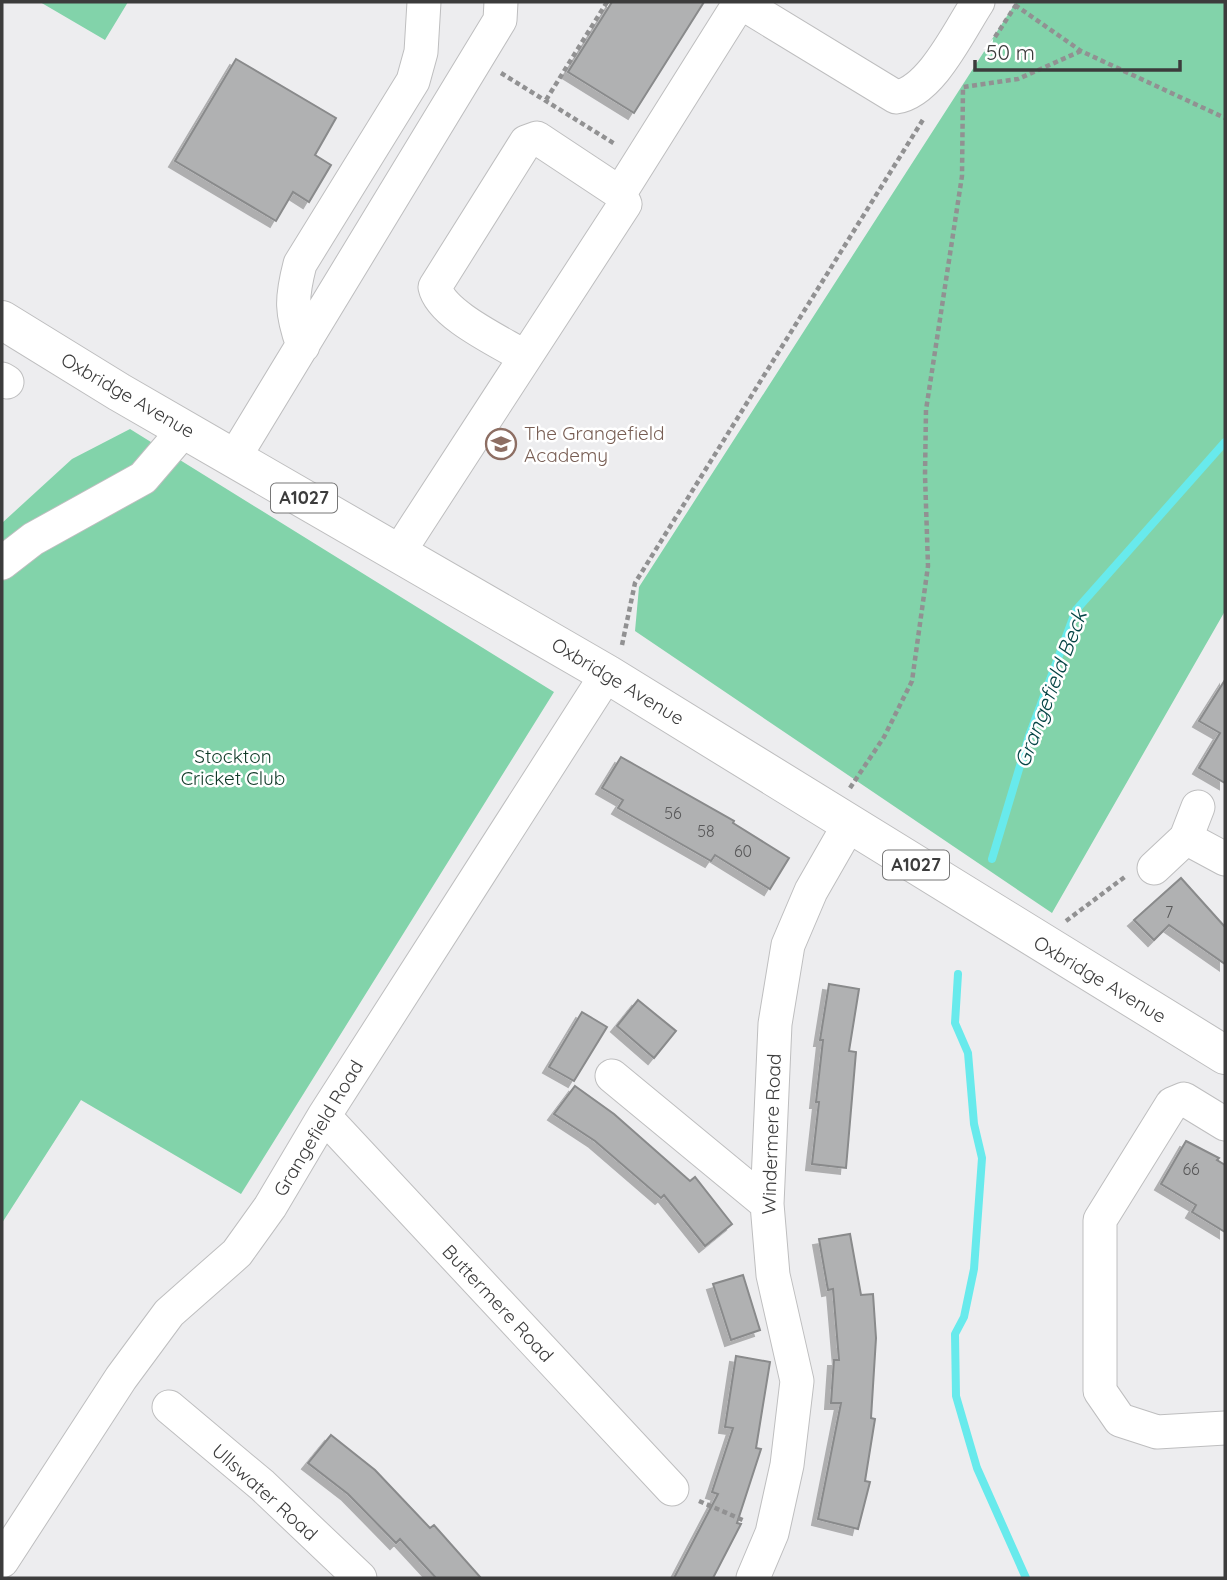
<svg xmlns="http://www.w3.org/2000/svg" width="1227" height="1580" viewBox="0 0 1227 1580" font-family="Quicksand,sans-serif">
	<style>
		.green { fill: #82d3aa }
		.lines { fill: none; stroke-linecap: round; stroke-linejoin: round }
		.stream { stroke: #68eaec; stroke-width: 8 }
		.building { fill: #b0b1b2; stroke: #898a8b; stroke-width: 2; filter: url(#shadow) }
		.minor-casing { stroke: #bebebf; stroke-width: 35 }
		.major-casing { stroke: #bebebf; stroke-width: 40 }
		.path { stroke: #919192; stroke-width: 4.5; stroke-dasharray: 5 3.5; stroke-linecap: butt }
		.minor { stroke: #fff; stroke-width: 33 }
		.major { stroke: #fff; stroke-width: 38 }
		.labels { text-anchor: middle; stroke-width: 5; stroke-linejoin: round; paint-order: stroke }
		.number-label { font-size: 16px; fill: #59595a }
		.shield { fill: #fff; stroke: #767676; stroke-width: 2 }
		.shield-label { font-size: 18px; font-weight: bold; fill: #3c3c3c }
		.street-label { font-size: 19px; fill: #3c3c3c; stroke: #fff }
		.education-label { font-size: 19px; fill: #785e54; stroke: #fff; text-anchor: start }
		.park-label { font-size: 19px; fill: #0f3927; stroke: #fff }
		.water-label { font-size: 21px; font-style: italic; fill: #054445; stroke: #fff }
	</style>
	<defs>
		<filter id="shadow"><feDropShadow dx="-6" dy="6" stdDeviation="0" flood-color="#0004"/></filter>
	</defs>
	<rect width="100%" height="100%" fill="#ededef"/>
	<!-- green -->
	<path class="green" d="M 40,2 L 128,2 L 105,40 Z
		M 1016,2 L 1225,2 L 1225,611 L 1052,913 L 635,631 L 639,587 Z
		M 130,429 L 554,692 L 241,1194 L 81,1100 L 2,1223 L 2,523 L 72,459 Z"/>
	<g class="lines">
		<!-- stream -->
		<path class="stream" d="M 992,859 L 1029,736 L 1076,610 L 1225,442
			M 958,974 L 955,1023 L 968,1053 L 974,1124 L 982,1158 L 974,1269 L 964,1317 L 955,1334 L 956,1396 L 977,1468 L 1026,1578"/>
	</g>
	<!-- building -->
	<path class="building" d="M 612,2 L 704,2 L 634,113 L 568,72 Z
		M 236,59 L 336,118 L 315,155 L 331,165 L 309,202 L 293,192 L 276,221 L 175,161 Z
		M 1225,680 L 1225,783 L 1199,768 L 1220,733 L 1199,721 Z
		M 621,757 L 734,821 L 733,823 L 789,858 L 770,889 L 715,855 L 711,861 L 618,808 L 623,800 L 602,788 Z
		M 1181,878 L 1225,927 L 1225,964 L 1169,925 L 1154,940 L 1134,920 Z
		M 829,984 L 859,989 L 849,1051 L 856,1052 L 846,1168 L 812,1164 L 819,1102 L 816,1102 L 823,1040 L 820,1040 Z
		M 638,1000 L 676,1031 L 654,1058 L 617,1026 Z
		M 582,1012 L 607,1027 L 574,1081 L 549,1067 Z
		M 575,1086 L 614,1114 L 690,1181 L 695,1177 L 732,1224 L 705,1246 L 664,1195 L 661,1198 L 595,1141 L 554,1114 Z
		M 1186,1141 L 1219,1158 L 1217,1160 L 1225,1165 L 1225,1232 L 1192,1212 L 1196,1205 L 1161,1184 Z
		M 850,1234 L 861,1295 L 873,1294 L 876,1338 L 871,1418 L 875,1419 L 865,1481 L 870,1482 L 858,1529 L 818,1519 L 841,1403 L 831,1403 L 834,1360 L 839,1360 L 833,1289 L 828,1290 L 819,1239 Z
		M 743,1275 L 760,1330 L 731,1340 L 713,1284 Z
		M 736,1356 L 770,1362 L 756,1448 L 761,1449 L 737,1523 L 741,1524 L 713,1578 L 674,1578 L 718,1494 L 712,1492 L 733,1428 L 725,1427 Z
		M 331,1435 L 375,1470 L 430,1528 L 434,1525 L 481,1578 L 436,1578 L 400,1539 L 396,1543 L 348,1494 L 308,1463 Z"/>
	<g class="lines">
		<!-- minor casing -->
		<g class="minor-casing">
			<path id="minor" d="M 620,193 L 740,2 L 896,97 C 931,92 959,31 978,2
				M 303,346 C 291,312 291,299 300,264 L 413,81 L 421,52 L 424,2
				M 2,379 L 7,382
				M 234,458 L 500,20 L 501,2
				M 399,552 L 417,524 L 625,204 L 620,193 L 537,138 L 526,142 L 435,287 C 441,315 501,342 525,357
				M 2,563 L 33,539 L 143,478 L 185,429
				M 1186,838 L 1198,807
				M 1154,868 L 1186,838 L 1225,859
				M 612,1076 L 767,1204
				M 324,1116 L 672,1489
				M 1225,1124 L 1184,1099 L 1172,1104 L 1100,1220 L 1100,1391 L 1120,1420 L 1157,1432 L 1225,1428
				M 169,1407 L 262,1485 L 360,1578
				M 2,1561 L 121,1378 L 169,1313 L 237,1253 L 270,1207 L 324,1116 L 607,674
				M 753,1578 L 772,1533 L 787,1465 L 797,1381 L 773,1275 L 767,1204 L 775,1024 L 788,945 L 811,891 L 850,823"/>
		</g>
		<!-- major casing -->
		<g class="major-casing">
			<path id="major" d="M 2,320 L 119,392 L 607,674 L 1225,1055"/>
		</g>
		<!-- path -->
		<path class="path" d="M 1015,5 L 1081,51 L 1225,118
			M 995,37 L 1018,2
			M 501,73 L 615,144
			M 546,100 L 607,2
			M 622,645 L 635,583 L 924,118
			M 850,788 L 884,737 L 912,681 L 928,566 L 925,475 L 926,410 L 962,176 L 963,87 L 1018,79 L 1081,51
			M 1066,921 L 1126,876
			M 699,1501 L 745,1521"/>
		<!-- minor -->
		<use href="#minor" class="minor"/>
		<!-- major -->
		<use href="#major" class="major"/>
	</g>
	<!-- icons -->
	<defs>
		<g id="school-ring" transform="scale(1.575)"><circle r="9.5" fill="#fff" stroke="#8d6e63" stroke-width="1.5"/><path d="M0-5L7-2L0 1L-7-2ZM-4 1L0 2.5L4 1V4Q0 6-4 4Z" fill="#8d6e63"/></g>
	</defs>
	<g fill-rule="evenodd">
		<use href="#school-ring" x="501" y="444"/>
	</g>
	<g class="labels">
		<!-- number labels -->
		<g class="number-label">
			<text x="673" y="819">56</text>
			<text x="706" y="837">58</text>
			<text x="743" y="857">60</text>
			<text x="1169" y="918">7</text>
			<text x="1191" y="1175">66</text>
		</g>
		<!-- shield labels -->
		<g class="shield">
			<rect x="271" y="483.5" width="66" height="29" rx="5"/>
			<rect x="883" y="850.5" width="66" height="29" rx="5"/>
		</g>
		<g class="shield-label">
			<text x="304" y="504">A1027</text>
			<text x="916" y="871">A1027</text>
		</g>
		<!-- street labels -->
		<g class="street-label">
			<text transform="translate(128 395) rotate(30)" y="7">Oxbridge Avenue</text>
			<text transform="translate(618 681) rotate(31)" y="7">Oxbridge Avenue</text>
			<text transform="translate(1100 979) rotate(31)" y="7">Oxbridge Avenue</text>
			<text transform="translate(318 1128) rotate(-59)" y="7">Grangefield Road</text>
			<text transform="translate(771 1134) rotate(-88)" y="7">Windermere Road</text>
			<text transform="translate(498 1303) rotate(47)" y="7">Buttermere Road</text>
			<text transform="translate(265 1492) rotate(42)" y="7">Ullswater Road</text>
		</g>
		<!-- education labels -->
		<g class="education-label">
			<text x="524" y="440">The Grangefield<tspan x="524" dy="22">Academy</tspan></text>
		</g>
		<!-- park labels -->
		<g class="park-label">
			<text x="233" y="763">Stockton<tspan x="233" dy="22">Cricket Club</tspan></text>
		</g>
		<!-- water labels -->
		<g class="water-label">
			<text transform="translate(1051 689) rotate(-69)" y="7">Grangefield Beck</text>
		</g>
	</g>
	<!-- border -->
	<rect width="1227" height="1580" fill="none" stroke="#3c3c3c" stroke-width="7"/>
	<!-- scale -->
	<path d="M975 60v10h205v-10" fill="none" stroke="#3c3c3c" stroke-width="3.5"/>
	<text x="986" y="60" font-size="21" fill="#3c3c3c" stroke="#ffffff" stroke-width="5" paint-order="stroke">50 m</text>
</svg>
